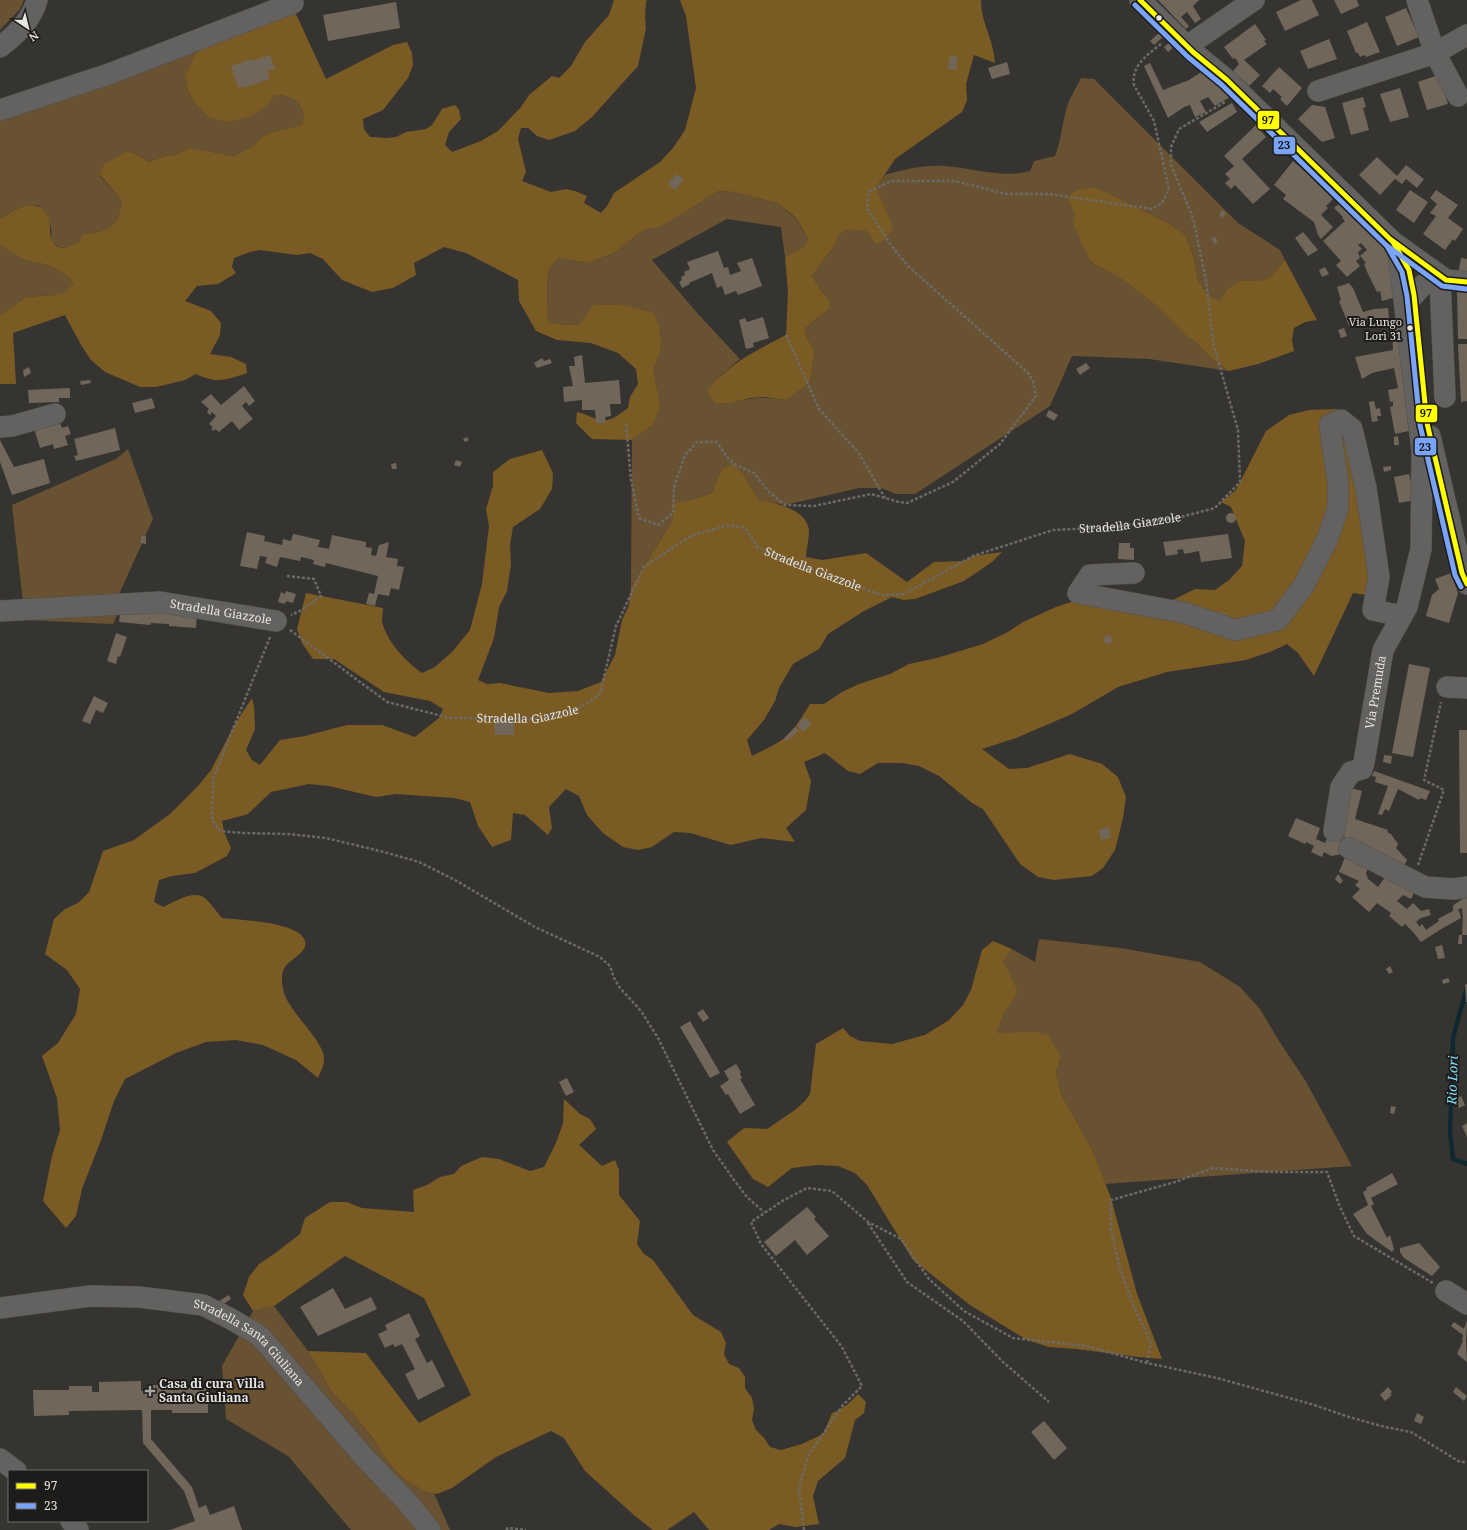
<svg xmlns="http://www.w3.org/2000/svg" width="1467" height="1530" viewBox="0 0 1467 1530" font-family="'Noto Serif',serif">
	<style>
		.green { fill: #685231 }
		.forest { fill: #7b5b24 }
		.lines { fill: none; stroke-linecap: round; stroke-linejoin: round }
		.stream { stroke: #0f282f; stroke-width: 4.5 }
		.building { fill: #70675a }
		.minor-casing { stroke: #52504e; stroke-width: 22 }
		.path { stroke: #6c6a68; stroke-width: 2.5; stroke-dasharray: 3 2; stroke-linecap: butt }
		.minor { stroke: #646260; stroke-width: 21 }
		.bus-1-casing { stroke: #1e1c1a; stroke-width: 8 }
		.bus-2-casing { stroke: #1e1c1a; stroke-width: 8 }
		.bus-1 { stroke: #ff0; stroke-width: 5 }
		.bus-2 { stroke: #7aa4fa; stroke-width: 5 }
		.bus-dot { fill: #e6e4e1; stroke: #1e1c1a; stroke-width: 1.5 }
		.poi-dot { fill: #a8a6a3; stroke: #1e1c1a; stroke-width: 1.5 }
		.labels { text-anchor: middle; stroke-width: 4; stroke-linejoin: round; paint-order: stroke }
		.bus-label { font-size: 11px; fill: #e6e4e1; stroke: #1e1c1a; text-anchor: end }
		.street-label { font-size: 12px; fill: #e6e4e1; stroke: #1e1c1a }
		.poi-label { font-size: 12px; font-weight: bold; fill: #e6e4e1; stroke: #1e1c1a; text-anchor: start }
		.water-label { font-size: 13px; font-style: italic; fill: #82dffd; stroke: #1e1c1a }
		.line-badge { stroke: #1e1c1a; stroke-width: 1.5 }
		.pale-badge-label { font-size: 11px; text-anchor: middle; font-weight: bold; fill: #111 }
	</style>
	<rect width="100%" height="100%" fill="#363431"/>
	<!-- green -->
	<path class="green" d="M 0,0 L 24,0 L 20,9 L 0,30 Z
		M 205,44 L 188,91 L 195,104 L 209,117 L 270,103 L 275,95 C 287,95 299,99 303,112 C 304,115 303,121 302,125 L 272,132 L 261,137 L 253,146 L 234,156 L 190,148 L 174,155 L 164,156 L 149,162 L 134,153 L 100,176 L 122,201 C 121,207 121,215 117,220 C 110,231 94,233 82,234 L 79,242 L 64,248 C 43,242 55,238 50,224 C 48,218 43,212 40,206 C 26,203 11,211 0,219 L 0,111 Z
		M 1081,78 L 1094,79 L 1238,223 L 1280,250 L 1285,260 L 1269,278 L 1258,281 L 1240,281 L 1226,290 L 1220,301 L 1207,294 L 1198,280 L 1194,259 L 1186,235 L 1166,222 L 1110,194 L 1067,198 L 1075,215 L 1091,262 L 1123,280 L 1153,303 L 1186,336 L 1196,342 L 1212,359 L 1229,371 L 1149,359 L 1072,356 L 1050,406 L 915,494 L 896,494 L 881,488 L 859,488 L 785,505 L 759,500 L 744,475 L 721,470 L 712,493 L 691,500 L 673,503 L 672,522 L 631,587 L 632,440 L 653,425 L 660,401 L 655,379 L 654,367 L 659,356 L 593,305 L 580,325 L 563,325 L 548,322 L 547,284 L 549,268 L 559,258 L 588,263 L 614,253 L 643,230 L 661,225 L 692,208 L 718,191 L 734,192 L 777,203 L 796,219 L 808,238 L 804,247 L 785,257 L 781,227 L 727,219 L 652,260 L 698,314 L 740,359 L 720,376 L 730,403 C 753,397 763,397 786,400 L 810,382 L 815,351 L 807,338 L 805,328 L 829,309 L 830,300 L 821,291 L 812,276 L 835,245 L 836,236 L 847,230 L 867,231 L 876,188 L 885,175 C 905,169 924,165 945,166 C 973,168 1002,179 1030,171 L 1034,161 L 1055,156 C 1061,141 1062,125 1066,110 C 1069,99 1076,88 1081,78 Z
		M 0,245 L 24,260 L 48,265 L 71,277 L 73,285 L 65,292 L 53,295 L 26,297 L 0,315 Z
		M 128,449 L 153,519 L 120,592 L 118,613 L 113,624 L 25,620 L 12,505 L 116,459 Z
		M 1039,939 L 1120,948 L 1200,962 L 1240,987 L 1260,1009 L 1279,1041 L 1305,1080 L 1352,1166 L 1105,1184 L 1092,1149 L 1061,1094 L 1056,1072 L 1061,1057 L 997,1033 L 1004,1014 L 1011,1004 L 1014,983 L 1007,972 L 1002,961 L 1012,949 L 1035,962 Z
		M 274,1306 L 308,1351 L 332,1392 L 355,1416 L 403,1478 L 423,1491 L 434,1493 L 450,1530 L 351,1530 L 288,1456 L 226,1419 L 222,1366 L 253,1311 Z"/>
	<!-- forest -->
	<path class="forest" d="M 614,0 L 648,0 L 646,1 L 645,18 L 646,28 L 638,66 L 592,117 L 575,131 L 549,140 L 537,136 L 528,128 L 521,128 L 518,139 L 526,172 L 522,181 L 551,192 L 566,189 L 575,191 L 587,196 L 584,203 L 601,213 L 607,206 L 614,193 L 660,162 L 673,148 L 685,130 L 696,88 L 686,16 L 680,0 L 981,0 C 981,23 994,40 995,63 L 974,55 L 966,84 L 967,100 L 962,112 L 895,159 L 876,188 L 893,227 L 886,238 L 876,244 L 867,231 L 847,230 L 837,236 L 835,245 L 812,276 L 821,291 L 830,300 L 829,309 L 805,328 L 807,338 L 815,351 L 810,382 L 786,400 L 764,397 L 750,398 L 730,403 L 715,403 L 707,391 C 731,362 754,352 786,335 L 788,292 L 785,257 L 804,247 L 808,238 L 796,218 L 777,203 L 734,192 L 718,191 L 692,208 L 661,226 L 643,230 L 614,253 L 588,263 L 559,258 L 549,268 L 547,284 L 548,322 L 563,325 L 579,325 L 593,305 L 622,305 L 654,313 L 659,327 L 661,342 L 659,356 L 654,367 L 655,379 L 660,401 L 659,409 L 653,425 L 632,440 L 592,439 L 576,423 L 577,412 C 585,413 595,420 602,420 C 611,422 621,413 628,408 L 630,397 L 638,384 L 636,369 L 618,353 L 591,343 L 557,340 L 536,331 L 519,301 L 518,280 L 466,253 L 444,247 L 414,263 L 416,275 L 393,288 L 372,292 L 342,280 L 323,259 L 310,253 L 297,255 L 260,250 L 250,252 L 234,258 L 232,267 L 236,273 L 218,284 L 197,286 L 185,301 L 211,311 L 221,323 L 220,335 L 210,354 L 231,357 L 246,364 L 247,373 C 226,380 217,384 196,374 L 185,380 L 156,387 L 140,387 L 105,372 L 91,360 L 81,345 L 65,315 L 13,333 L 16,384 L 0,384 L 0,315 L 26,297 L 53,295 L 65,292 L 73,284 L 70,277 L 48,265 L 24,260 L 0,245 L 0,219 C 15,209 40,194 49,219 C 51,226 49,235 52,241 C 54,246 59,247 64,248 L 79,242 L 82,234 C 94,233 110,231 117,220 C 120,215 121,207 122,201 L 100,175 L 104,164 L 126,152 L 134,153 L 149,162 L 164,156 L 174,155 L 190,148 L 234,156 L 253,146 L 261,137 L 272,132 L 302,125 C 303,121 304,115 303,112 C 299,99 287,95 275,95 L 270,103 L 252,116 L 229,122 L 209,117 L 195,104 L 188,91 L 186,76 L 194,56 L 205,44 L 295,12 L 326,79 L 393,45 L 407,42 L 412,53 L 413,65 L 408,78 L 383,110 L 363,119 L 364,129 L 370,137 L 387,138 L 396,137 L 406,132 L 426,129 L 432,125 L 442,109 L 455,105 L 459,110 L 461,119 L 449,132 L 445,145 L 452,152 L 481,141 L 498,131 L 521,107 L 529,95 L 552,76 L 559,78 L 571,66 L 585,42 L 609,15 Z
		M 1094,188 L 1110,194 L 1166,222 L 1186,235 L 1194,259 L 1198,280 L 1207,294 L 1220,301 L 1226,290 L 1240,281 L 1258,281 L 1269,278 L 1285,260 L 1317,320 L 1305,322 L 1294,328 L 1292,340 L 1294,351 L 1258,364 L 1229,371 L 1212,359 L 1196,342 L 1186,336 L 1153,303 L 1123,280 L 1091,262 L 1073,224 L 1075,215 L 1067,198 L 1077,190 Z
		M 1336,409 L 1361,422 L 1364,433 L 1386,598 L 1353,593 L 1314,676 L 1298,653 L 1287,644 L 1270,652 L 1246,660 L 1167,672 L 1118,687 L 1072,714 L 1016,738 L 982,749 L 1009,769 L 1027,768 L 1070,754 L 1102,764 L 1118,777 L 1126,797 L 1123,818 L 1115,850 L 1103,868 L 1092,876 L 1054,880 L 1038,877 L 1020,864 L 983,809 L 972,803 L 939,776 L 919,766 L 902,763 L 878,763 L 860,774 L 848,771 L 825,753 L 804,762 L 811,781 L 806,810 L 786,828 L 795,842 L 761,838 L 731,845 L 690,833 L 674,832 L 652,847 L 638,850 L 623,847 L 603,833 L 587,815 L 579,796 L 566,789 L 549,807 L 552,828 L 548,835 L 525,815 L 513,813 L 511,840 L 492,847 L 478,826 L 470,802 L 454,798 L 396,794 L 376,797 L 329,786 L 309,784 L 271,792 L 248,814 L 222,821 L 224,832 L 231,848 L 227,856 L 195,873 L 172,876 L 159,880 L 154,902 L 163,907 C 174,902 194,889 205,898 C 211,904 217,912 222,918 C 241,920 289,922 302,936 C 314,950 291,958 285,967 C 280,975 282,985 284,993 C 290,1012 324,1042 324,1058 C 325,1064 320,1073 318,1078 L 296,1060 L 263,1045 L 236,1040 L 206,1042 L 176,1053 L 125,1079 L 114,1101 L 101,1140 L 82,1189 L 76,1216 L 66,1228 L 43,1201 L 52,1156 L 60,1130 L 57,1098 L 42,1056 L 58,1043 L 76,1014 L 80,989 L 67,970 L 45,954 L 54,919 L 65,909 L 78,903 L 89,892 L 103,851 L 134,840 L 170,814 L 198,786 L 211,770 L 235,724 L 252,698 L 254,706 L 255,729 L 246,750 L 252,760 L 260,765 L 280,740 L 305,736 L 347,725 L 382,725 L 415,737 L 439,718 L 443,709 L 430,701 L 384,692 L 334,659 L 313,659 L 302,643 L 297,629 L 306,593 L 383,608 C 383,612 382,617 382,621 C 386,641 406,662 422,673 L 435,667 L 452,652 L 470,630 L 482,584 L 489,526 L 486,509 L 493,486 L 493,472 L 510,459 L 542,450 L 553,473 L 552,489 L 540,509 L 513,527 L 510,545 L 511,564 L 507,591 L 499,607 L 494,638 L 478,680 L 487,684 L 500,683 L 549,693 L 578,691 L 601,682 L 615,655 L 622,620 L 629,605 L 631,587 L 672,522 L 673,503 L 691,500 L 712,493 L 721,470 L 734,464 L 744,475 L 759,500 C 775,503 802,508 808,526 C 811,532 806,550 806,557 L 822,560 L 866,553 L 907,582 L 934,562 L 964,561 L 973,556 L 1002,552 L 992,562 L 964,581 L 915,599 L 904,600 L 892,597 L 864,611 L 828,634 L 819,649 L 793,664 L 779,688 L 775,701 L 764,720 L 747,740 L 752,756 C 764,750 778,744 788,735 C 797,726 803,715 810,704 L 824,704 L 842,692 L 859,684 L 890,674 L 909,664 L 937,658 L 983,644 L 1008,632 L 1023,622 L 1056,607 L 1080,599 L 1173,600 L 1195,589 L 1215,590 L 1229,580 L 1242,566 L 1245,541 L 1231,507 L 1221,502 L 1236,490 L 1266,431 L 1289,415 L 1309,410 Z
		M 993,941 L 1012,949 L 1003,961 C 1007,971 1014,980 1017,991 L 1011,1004 L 1004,1014 L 997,1033 L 1036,1032 L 1048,1035 L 1061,1057 L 1056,1072 L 1061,1094 L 1092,1149 L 1111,1198 L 1137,1294 L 1162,1359 L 1139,1357 L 1076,1349 L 1049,1347 L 1027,1340 L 970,1305 L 913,1260 L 867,1185 L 855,1173 L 838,1166 L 817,1165 L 792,1168 L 768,1187 L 753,1179 L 727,1142 L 744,1128 L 767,1129 L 795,1110 L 805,1101 L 810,1094 L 816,1044 L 843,1028 L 850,1036 L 860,1041 L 892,1044 L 925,1035 L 949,1020 L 963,1005 L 971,990 L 982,950 Z
		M 564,1099 L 580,1114 L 590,1119 L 596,1129 L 579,1145 L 602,1166 L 615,1160 L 619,1170 L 619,1195 L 640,1221 L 637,1244 L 644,1254 L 653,1260 L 693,1315 L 721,1332 L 726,1343 L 724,1354 L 729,1364 L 739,1368 L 745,1377 L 745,1388 L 752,1398 L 754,1409 L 752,1420 L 756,1430 L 764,1438 L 770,1447 L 781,1450 L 802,1444 L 823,1434 L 832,1413 C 843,1409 850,1403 858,1394 L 866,1402 L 864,1413 L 855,1420 L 845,1458 L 818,1481 L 813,1496 L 819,1524 L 796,1527 L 779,1524 L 769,1530 L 709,1530 L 694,1512 L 667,1530 L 653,1530 L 635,1516 L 585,1471 L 564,1438 L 551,1431 L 496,1457 L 452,1488 L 437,1494 L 423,1491 L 403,1478 L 387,1460 L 374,1440 L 355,1416 L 332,1392 L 308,1351 L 366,1353 L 419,1423 L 471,1395 L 424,1298 L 345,1256 L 274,1306 L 253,1311 L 243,1295 L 249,1277 L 259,1264 L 274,1254 L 300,1234 L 305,1218 L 330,1202 L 347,1202 L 362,1208 L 414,1212 L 413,1190 L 427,1185 L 440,1177 L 454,1174 L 461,1166 L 482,1157 L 499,1159 L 530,1171 L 544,1167 L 556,1143 L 563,1123 Z"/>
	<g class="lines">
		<!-- stream -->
		<path class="stream" d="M 1467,987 L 1453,1038 L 1450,1133 L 1453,1159 L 1467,1164"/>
	</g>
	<!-- building -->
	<path class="building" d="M 1158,0 L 1199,0 L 1193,6 L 1201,19 L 1195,23 L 1187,12 L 1181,17 L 1189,26 L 1186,29 Z
		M 1301,0 L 1312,0 L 1319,15 L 1285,31 L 1276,12 Z
		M 1334,0 L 1357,0 L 1359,6 L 1341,14 Z
		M 396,2 L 400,28 L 328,41 L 323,15 Z
		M 1406,8 L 1419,37 L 1397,46 L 1385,17 Z
		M 1367,22 L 1380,52 L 1366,57 L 1365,55 L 1360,57 L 1358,53 L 1356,53 L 1347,31 Z
		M 1255,24 L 1266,40 L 1264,41 L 1267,44 L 1244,60 L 1260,75 L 1249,86 L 1233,71 L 1239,64 L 1235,58 L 1233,59 L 1224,47 Z
		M 1159,33 L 1163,37 L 1154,45 L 1150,41 Z
		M 1329,39 L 1337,59 L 1308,69 L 1300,51 Z
		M 1169,43 L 1173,48 L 1168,52 L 1164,47 Z
		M 270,55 L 275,69 L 267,71 L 270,79 L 244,88 L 243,86 L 238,88 L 231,66 L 251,59 L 252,61 Z
		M 950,56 L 958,57 L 956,70 L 948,69 Z
		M 1007,62 L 1010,74 L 992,79 L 988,68 Z
		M 1150,63 L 1163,90 L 1189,80 L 1209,67 L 1230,97 L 1215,106 L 1208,97 L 1200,101 L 1206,112 L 1195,117 L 1190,105 L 1184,107 L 1168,118 L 1144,66 Z
		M 1279,67 L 1302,88 L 1287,106 L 1280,99 L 1282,97 L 1273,89 L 1270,93 L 1262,86 Z
		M 1441,74 L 1443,86 L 1448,104 L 1427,110 L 1418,82 Z
		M 1400,88 L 1409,117 L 1390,122 L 1380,94 Z
		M 1363,97 L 1366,107 L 1363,108 L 1369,130 L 1351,135 L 1342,103 Z
		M 1232,103 L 1237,112 L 1207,132 L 1199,122 Z
		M 1312,105 L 1325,107 L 1335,138 L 1322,142 L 1298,119 Z
		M 1256,125 L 1266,137 L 1242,159 L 1270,189 L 1253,204 L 1235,185 L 1231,189 L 1225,183 L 1230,179 L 1225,174 L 1234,166 L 1224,156 Z
		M 1377,157 L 1397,176 L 1406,165 L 1424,179 L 1417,188 L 1406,179 L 1402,184 L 1395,179 L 1380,195 L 1359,175 Z
		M 1293,161 L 1320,183 L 1333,199 L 1326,206 L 1328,208 L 1321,215 L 1333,227 L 1321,239 L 1318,235 L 1314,222 L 1283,199 L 1286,195 L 1274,185 Z
		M 676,174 L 684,179 L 675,190 L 668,184 Z
		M 1410,190 L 1428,202 L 1414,223 L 1396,210 Z
		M 1436,190 L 1458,205 L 1448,218 L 1463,229 L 1455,241 L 1453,239 L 1445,250 L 1423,234 L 1436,216 L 1430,213 L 1437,204 L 1430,198 Z
		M 1339,204 L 1382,245 L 1394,260 L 1396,297 L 1382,301 L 1380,291 L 1377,292 L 1368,274 L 1364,264 L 1366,263 L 1360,256 L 1367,250 L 1361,243 L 1358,245 L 1362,249 L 1358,252 L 1360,258 L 1356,261 L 1360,266 L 1347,277 L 1336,265 L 1341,261 L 1323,241 L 1345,221 L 1342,218 L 1343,217 L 1334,208 Z
		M 1223,210 L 1226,214 L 1222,218 L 1219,214 Z
		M 1303,232 L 1318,250 L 1308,256 L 1295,238 Z
		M 1215,237 L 1218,243 L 1214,244 L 1211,238 Z
		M 718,251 L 724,268 L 728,267 L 730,275 L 741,271 L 737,263 L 752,258 L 762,286 L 738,295 L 736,291 L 725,295 L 722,286 L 717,288 L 712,273 L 689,283 L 690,284 L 682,288 L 679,282 L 682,280 L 681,277 L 685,275 L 684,272 L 690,269 L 687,262 Z
		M 1461,258 L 1467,259 L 1467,276 L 1458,274 Z
		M 1325,267 L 1329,274 L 1322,277 L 1319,270 Z
		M 1349,283 L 1353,288 L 1363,312 L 1374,309 L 1388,308 L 1389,318 L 1366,319 L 1349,326 L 1339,301 L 1341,300 L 1337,287 Z
		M 1457,290 L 1467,291 L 1467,339 L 1458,339 Z
		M 763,317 L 769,338 L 753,343 L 754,347 L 746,349 L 739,320 L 745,318 L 747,322 Z
		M 1396,317 L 1418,429 L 1395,434 L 1390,407 L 1393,406 L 1393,401 L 1390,402 L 1388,390 L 1398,388 L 1394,368 L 1372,373 L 1362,379 L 1355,357 L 1393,350 L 1392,325 L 1396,323 Z
		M 1344,328 L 1347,336 L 1341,338 L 1338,330 Z
		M 1458,344 L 1467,344 L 1467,401 L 1461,402 Z
		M 582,355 L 585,383 L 619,380 L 621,404 L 610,404 L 611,416 L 605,417 L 606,423 L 596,423 L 595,410 L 582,410 L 582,400 L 564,402 L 563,387 L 573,386 L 569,366 L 575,366 L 574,357 Z
		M 542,358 L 544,361 L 550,359 L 552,363 L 537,368 L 534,363 Z
		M 1086,363 L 1090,368 L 1080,375 L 1076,369 Z
		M 29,367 L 31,373 L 24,377 L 23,370 Z
		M 90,380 L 91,383 L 81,385 L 80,381 Z
		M 244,386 L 255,401 L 249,406 L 246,402 L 242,406 L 253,419 L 239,430 L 232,421 L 219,432 L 215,429 L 214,431 L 211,429 L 213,427 L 209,424 L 216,416 L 212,412 L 210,415 L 207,412 L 209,409 L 201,402 L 211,394 L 221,405 Z
		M 70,388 L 70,398 L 59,398 L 59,402 L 29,403 L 28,390 Z
		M 152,398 L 155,408 L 135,413 L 132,403 Z
		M 1374,401 L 1376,409 L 1380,408 L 1381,416 L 1377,416 L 1378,421 L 1372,422 L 1369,402 Z
		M 1049,410 L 1058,415 L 1054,421 L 1046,416 Z
		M 60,423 L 62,428 L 68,426 L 71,434 L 65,436 L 68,445 L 54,449 L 53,444 L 40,448 L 34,428 Z
		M 115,428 L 120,450 L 76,461 L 74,456 L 78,455 L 74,439 Z
		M 1398,436 L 1399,445 L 1394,445 L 1394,437 Z
		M 467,437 L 469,440 L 465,442 L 463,439 Z
		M 0,440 L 14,467 L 44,459 L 50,483 L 12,495 L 0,462 Z
		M 456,460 L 462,462 L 460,467 L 454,465 Z
		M 396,463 L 397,469 L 392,469 L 391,464 Z
		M 1391,466 L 1391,470 L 1384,472 L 1383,467 Z
		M 1409,474 L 1415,500 L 1399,503 L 1394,477 Z
		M1226 518a5 5 0 1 1 10 0a5 5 0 1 1-10 0Z
		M 247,532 L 265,536 L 264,541 L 282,545 L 283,539 L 291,541 L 293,534 L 294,534 L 320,540 L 318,547 L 329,549 L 332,535 L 366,542 L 366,547 L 372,548 L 371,555 L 376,556 L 379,545 L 389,542 L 386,557 L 398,559 L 397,566 L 404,567 L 399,590 L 391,588 L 389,596 L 378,594 L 375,606 L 366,604 L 369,593 L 374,594 L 378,576 L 326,563 L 325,567 L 313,564 L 314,560 L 301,557 L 300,561 L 280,557 L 277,567 L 265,563 L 267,557 L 260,556 L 257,569 L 240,566 Z
		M 1228,534 L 1232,558 L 1201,562 L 1199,551 L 1184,554 L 1183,549 L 1177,550 L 1178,554 L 1166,556 L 1163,542 Z
		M 141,536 L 146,536 L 146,544 L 141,543 Z
		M 1119,543 L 1130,543 L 1130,548 L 1134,548 L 1134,560 L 1118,559 Z
		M 1451,573 L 1458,593 L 1449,623 L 1426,616 L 1432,595 L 1439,589 L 1435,579 Z
		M 286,591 L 296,594 L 293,603 L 286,601 L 285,604 L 278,602 L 281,592 L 285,594 Z
		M 143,611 L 197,611 L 196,628 L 169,626 L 169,624 L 151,623 L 150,625 L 119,622 L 120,614 Z
		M 1210,612 L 1227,613 L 1226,617 Z
		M 116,633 L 127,637 L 120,657 L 118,656 L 116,664 L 107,661 Z
		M 1110,635 L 1113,642 L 1106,644 L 1103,638 Z
		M 1409,664 L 1430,668 L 1413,757 L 1392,753 Z
		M 94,696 L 108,703 L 103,713 L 96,710 L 90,724 L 82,721 Z
		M 805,717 L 812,724 L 803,732 L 797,725 Z
		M 514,720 L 514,735 L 495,735 L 494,721 Z
		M 795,727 L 799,731 L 787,741 L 784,738 Z
		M 1459,730 L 1467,730 L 1467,853 L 1460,853 Z
		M 1384,755 L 1392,756 L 1391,764 L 1383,762 Z
		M 1374,771 L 1430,791 L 1426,800 L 1420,798 L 1419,800 L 1398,789 L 1389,811 L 1385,809 L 1382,815 L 1378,814 L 1388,786 L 1375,782 L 1376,777 L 1372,776 Z
		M 1351,788 L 1362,791 L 1355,819 L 1388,830 L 1387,832 L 1391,834 L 1398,844 L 1396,848 L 1407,860 L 1404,866 L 1347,853 L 1331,856 L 1324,852 L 1322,857 L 1311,852 L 1314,846 L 1306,842 L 1305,844 L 1288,836 L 1296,818 L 1320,828 L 1316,839 L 1325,843 L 1330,832 L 1339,838 L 1345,837 L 1339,827 Z
		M 1109,827 L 1111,838 L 1101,840 L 1099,830 Z
		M 1345,857 L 1371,863 L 1366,873 L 1368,879 L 1378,887 L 1388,873 L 1415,891 L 1411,899 L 1403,895 L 1397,901 L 1407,909 L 1413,903 L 1421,911 L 1429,909 L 1431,915 L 1421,918 L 1416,922 L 1420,927 L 1422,924 L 1426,930 L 1439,921 L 1438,919 L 1453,911 L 1453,906 L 1455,904 L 1467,896 L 1467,935 L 1462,935 L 1462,944 L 1458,944 L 1459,935 L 1462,935 L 1463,917 L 1462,908 L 1457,910 L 1459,911 L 1461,918 L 1443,928 L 1421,942 L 1413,932 L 1405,924 L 1402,927 L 1389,916 L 1391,913 L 1377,903 L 1369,912 L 1352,897 L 1360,889 L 1355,885 L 1359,881 L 1339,872 Z
		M 1338,874 L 1343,881 L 1340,884 L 1335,879 Z
		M 1442,945 L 1445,958 L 1438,959 L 1435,947 Z
		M 1390,966 L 1393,972 L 1389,974 L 1386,969 Z
		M 1448,978 L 1450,982 L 1443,984 L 1442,980 Z
		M 1467,984 L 1467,1002 L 1466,1002 L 1465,985 Z
		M 703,1009 L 709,1018 L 703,1022 L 697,1013 Z
		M 690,1021 L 720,1073 L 710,1078 L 680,1027 Z
		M 736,1064 L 741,1072 L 740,1074 L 742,1078 L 740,1079 L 755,1105 L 740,1114 L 728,1094 L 726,1095 L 720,1086 L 729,1080 L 724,1071 Z
		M 567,1078 L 574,1092 L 566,1096 L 559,1082 Z
		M 1461,1096 L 1465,1105 L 1459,1108 L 1455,1099 Z
		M 1391,1106 L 1396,1107 L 1394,1114 L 1390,1113 Z
		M 1467,1123 L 1467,1137 L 1462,1126 Z
		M 1392,1173 L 1398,1184 L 1371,1198 L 1374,1204 L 1371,1206 L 1387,1238 L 1390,1235 L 1394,1249 L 1392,1252 L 1367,1234 L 1353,1214 L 1368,1205 L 1363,1192 L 1367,1190 L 1366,1188 Z
		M 807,1207 L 816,1217 L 814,1219 L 829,1236 L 807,1255 L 795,1240 L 776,1256 L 764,1242 Z
		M 1419,1243 L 1440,1267 L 1432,1276 L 1404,1258 L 1400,1252 L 1400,1248 Z
		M 333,1288 L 345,1309 L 371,1297 L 377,1309 L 318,1336 L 300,1307 Z
		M 229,1295 L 231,1299 L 222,1305 L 219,1301 Z
		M 409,1313 L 420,1336 L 415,1339 L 427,1363 L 432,1360 L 445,1386 L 418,1400 L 405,1374 L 415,1369 L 402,1344 L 395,1347 L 393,1344 L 385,1348 L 378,1334 L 387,1330 L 385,1325 Z
		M 1467,1320 L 1466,1342 L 1467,1362 L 1457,1354 L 1463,1341 L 1462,1341 L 1463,1335 L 1451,1326 L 1454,1322 L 1464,1329 Z
		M 141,1381 L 141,1391 L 149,1391 L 149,1385 L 172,1385 L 172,1388 L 208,1388 L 208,1413 L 172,1413 L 172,1410 L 151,1410 L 151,1439 L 192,1487 L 199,1508 L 206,1505 L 210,1515 L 234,1506 L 242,1530 L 170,1530 L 195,1521 L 184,1491 L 143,1443 L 142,1410 L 69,1411 L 69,1415 L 34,1416 L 33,1390 L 69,1390 L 69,1386 L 92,1386 L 92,1392 L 99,1392 L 99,1382 Z
		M 1388,1387 L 1392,1392 L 1390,1394 L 1392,1395 L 1385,1401 L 1380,1395 Z
		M 1456,1387 L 1467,1396 L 1464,1401 L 1453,1392 Z
		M 1417,1413 L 1424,1417 L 1421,1424 L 1414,1421 Z
		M 1044,1421 L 1067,1448 L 1054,1460 L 1031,1432 Z"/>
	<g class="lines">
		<!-- minor casing -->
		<g class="minor-casing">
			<g id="minor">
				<path d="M 1140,0 L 1193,52 L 1227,80 L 1393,242 L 1446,280 L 1467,282"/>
				<path d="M 1417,0 L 1435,53 L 1458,96"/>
				<path d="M 1187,46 L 1254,0"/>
				<path d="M 0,47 C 16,35 32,19 37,0"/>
				<path d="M 1318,91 L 1435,53 L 1467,35"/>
				<path d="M 0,110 L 109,74 L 293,3"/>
				<path d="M 1440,280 L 1445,397"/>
				<path d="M 1414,295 C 1427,280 1427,280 1446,280"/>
				<path d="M 0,427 L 12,426 L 55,414"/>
				<path d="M 1430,436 L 1462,573 L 1467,584"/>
				<path d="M 1134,573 L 1090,575 L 1078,593 L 1185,613 L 1235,630 L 1278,620 L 1304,585 L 1327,540 L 1338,508 L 1338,481 L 1332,444 L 1330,424 L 1341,420 L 1352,429 L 1366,488 L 1379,577 L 1373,610 L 1402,616"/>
				<path id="s2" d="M 0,611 L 160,602 L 276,621"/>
				<path d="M 1447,687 L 1467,688"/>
				<path id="s3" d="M 1334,831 L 1341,787 L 1351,772 L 1362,769 L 1364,762 L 1383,650 L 1407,607 L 1421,549 L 1422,450 L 1398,251"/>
				<path d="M 1349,848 L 1425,887 L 1454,889 L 1467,887"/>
				<path d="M 1446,1291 L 1467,1304"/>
				<path id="s4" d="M 0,1308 L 90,1296 L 139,1297 L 203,1305 L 231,1319 L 260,1336 L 365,1458 L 408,1503 L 430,1530"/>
				<path d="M 0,1459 L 16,1471"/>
				<path d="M 71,1521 L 78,1530"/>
			</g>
		</g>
		<!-- path -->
		<g class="path">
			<path d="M 786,335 L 819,409 L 858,452 L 885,498"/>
			<path d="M 626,424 L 631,480 L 639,518 L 658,525 L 673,513 L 674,487 L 685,455 L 697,442 L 717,442 L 727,457 L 734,464 L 754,473 L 768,491 L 785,505 L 814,506 L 871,494 L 899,502 L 907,503 L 953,482 L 1000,444 L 1036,396 L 1033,381 L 1028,373 L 908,266 L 893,248 L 868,210 L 867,203 L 870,191 L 891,181 L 955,181 L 1006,194 L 1049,194 L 1152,209 L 1162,203 L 1169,189 L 1154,121 L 1134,85 C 1131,66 1147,55 1161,44"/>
			<path d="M 287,576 L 314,579 L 321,596 L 302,610 L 291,615"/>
			<path id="s1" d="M 290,630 L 387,702 L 450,718 L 536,719 L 576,710 L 600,694 L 616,626 L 644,567 L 692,535 L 729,525 L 745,528 L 758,548 L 797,564 L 881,595 L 904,594 L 973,556 L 1053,530 L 1116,527 L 1181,517 L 1215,508 L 1240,482 L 1238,430 L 1213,343 L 1206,280 L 1193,218 L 1171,165 L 1171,147 L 1179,129 L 1225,102"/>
			<path d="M 270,637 L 213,779 L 212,820 L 220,831 L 242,833 L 288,834 L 326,838 L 384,852 L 419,862 L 455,880 L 535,927 L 600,957 L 610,966 L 614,978 L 620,988 L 641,1011 L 658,1038 L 713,1150 L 734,1180 L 747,1197 L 764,1212"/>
			<path d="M 1418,865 L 1444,790 L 1424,780 L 1441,702"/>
			<path d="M 868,1223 L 907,1282 L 963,1321 L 1003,1362 L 1049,1402"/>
			<path d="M 1147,1363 L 1151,1343 L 1134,1307 L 1120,1269 L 1111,1230 L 1111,1200 L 1175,1182 L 1213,1168 L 1269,1172 L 1327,1172 L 1340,1207 L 1354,1236 L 1433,1283"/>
			<path d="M 506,1530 L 508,1528 L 526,1530"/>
			<path d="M 804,1530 L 799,1488 L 808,1456 L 843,1405 L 862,1386 L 842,1347 L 761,1244 L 751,1222 L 784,1200 L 807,1188 L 832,1191 L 868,1222 L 901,1239 L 929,1279 L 964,1311 L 1013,1338 L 1086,1346 L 1147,1363 L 1217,1378 L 1311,1404 L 1349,1417 L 1385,1427 L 1411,1432 L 1460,1462 L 1467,1462"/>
		</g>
		<!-- minor -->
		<use href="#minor" class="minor"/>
		<!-- bus-1 casing -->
		<g class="bus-1-casing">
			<path id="bus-1" d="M 1140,0 L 1193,52 L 1227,80 L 1393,242 L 1409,270 L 1414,295 L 1427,423 L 1462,573 L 1467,584
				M 1390,239 L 1446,280 L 1467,282"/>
		</g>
		<!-- bus-2 casing -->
		<g class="bus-2-casing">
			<path id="bus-2" d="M 1135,5 L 1188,57 L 1222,85 L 1387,246 L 1402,272 L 1407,296 L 1420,425 L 1455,575 L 1461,587
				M 1386,245 L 1442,286 L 1466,289"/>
		</g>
		<!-- bus-1 -->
		<use href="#bus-1" class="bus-1"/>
		<!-- bus-2 -->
		<use href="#bus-2" class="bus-2"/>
	</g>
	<!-- markers -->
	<g class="bus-dot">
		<circle cx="1159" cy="18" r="3.5"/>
		<circle cx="1410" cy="328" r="3.5"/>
	</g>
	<path class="poi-dot" d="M148 1385h4v4h4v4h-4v4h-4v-4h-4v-4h4z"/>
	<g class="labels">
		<!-- bus labels -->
		<g class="bus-label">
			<text x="1402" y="326">Via Lungo<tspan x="1402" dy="14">Lorì 31</tspan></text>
		</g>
		<!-- street labels -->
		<g class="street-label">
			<text dy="4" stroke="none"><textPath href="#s1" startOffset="1008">Stradella Giazzole</textPath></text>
			<text dy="4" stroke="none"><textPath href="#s1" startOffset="672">Stradella Giazzole</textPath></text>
			<text dy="4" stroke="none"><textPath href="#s2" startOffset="222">Stradella Giazzole</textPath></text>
			<text dy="4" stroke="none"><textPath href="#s3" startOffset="152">Via Premuda</textPath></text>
			<text dy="4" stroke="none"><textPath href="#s1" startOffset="264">Stradella Giazzole</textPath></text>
			<text dy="4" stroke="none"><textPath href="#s4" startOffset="264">Stradella Santa Giuliana</textPath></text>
		</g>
		<!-- poi labels -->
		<g class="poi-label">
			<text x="159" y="1388">Casa di cura Villa<tspan x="159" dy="14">Santa Giuliana</tspan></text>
		</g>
		<!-- water labels -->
		<g class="water-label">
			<text transform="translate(1452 1080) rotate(-88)" y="5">Rio Lori</text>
		</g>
	</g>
	<g class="line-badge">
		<rect x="1257" y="110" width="23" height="20" rx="4" fill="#ff0"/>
		<rect x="1273" y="136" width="23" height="19" rx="4" fill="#7aa4fa"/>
		<rect x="1415" y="404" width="23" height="19" rx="4" fill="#ff0"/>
		<rect x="1414" y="437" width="23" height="19" rx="4" fill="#7aa4fa"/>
	</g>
	<g class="pale-badge-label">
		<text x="1268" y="124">97</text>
		<text x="1284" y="149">23</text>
		<text x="1426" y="417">97</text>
		<text x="1425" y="451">23</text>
	</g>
	<!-- legend -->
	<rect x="8" y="1470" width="140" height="52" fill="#1e1c1a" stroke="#6e6c6a"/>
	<rect x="16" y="1483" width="20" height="6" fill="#ffff00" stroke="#6e6c6a"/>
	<text x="44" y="1490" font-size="12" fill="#e6e4e1">97</text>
	<rect x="16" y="1503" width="20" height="6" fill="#7aa4fa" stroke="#6e6c6a"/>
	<text x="44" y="1510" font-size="12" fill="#e6e4e1">23</text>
	<!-- north arrow -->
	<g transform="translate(28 28) rotate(145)" stroke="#1e1c1a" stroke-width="3" paint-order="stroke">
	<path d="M0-3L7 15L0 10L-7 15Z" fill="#e6e4e1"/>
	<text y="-6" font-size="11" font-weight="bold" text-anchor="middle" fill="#e6e4e1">N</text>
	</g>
</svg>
